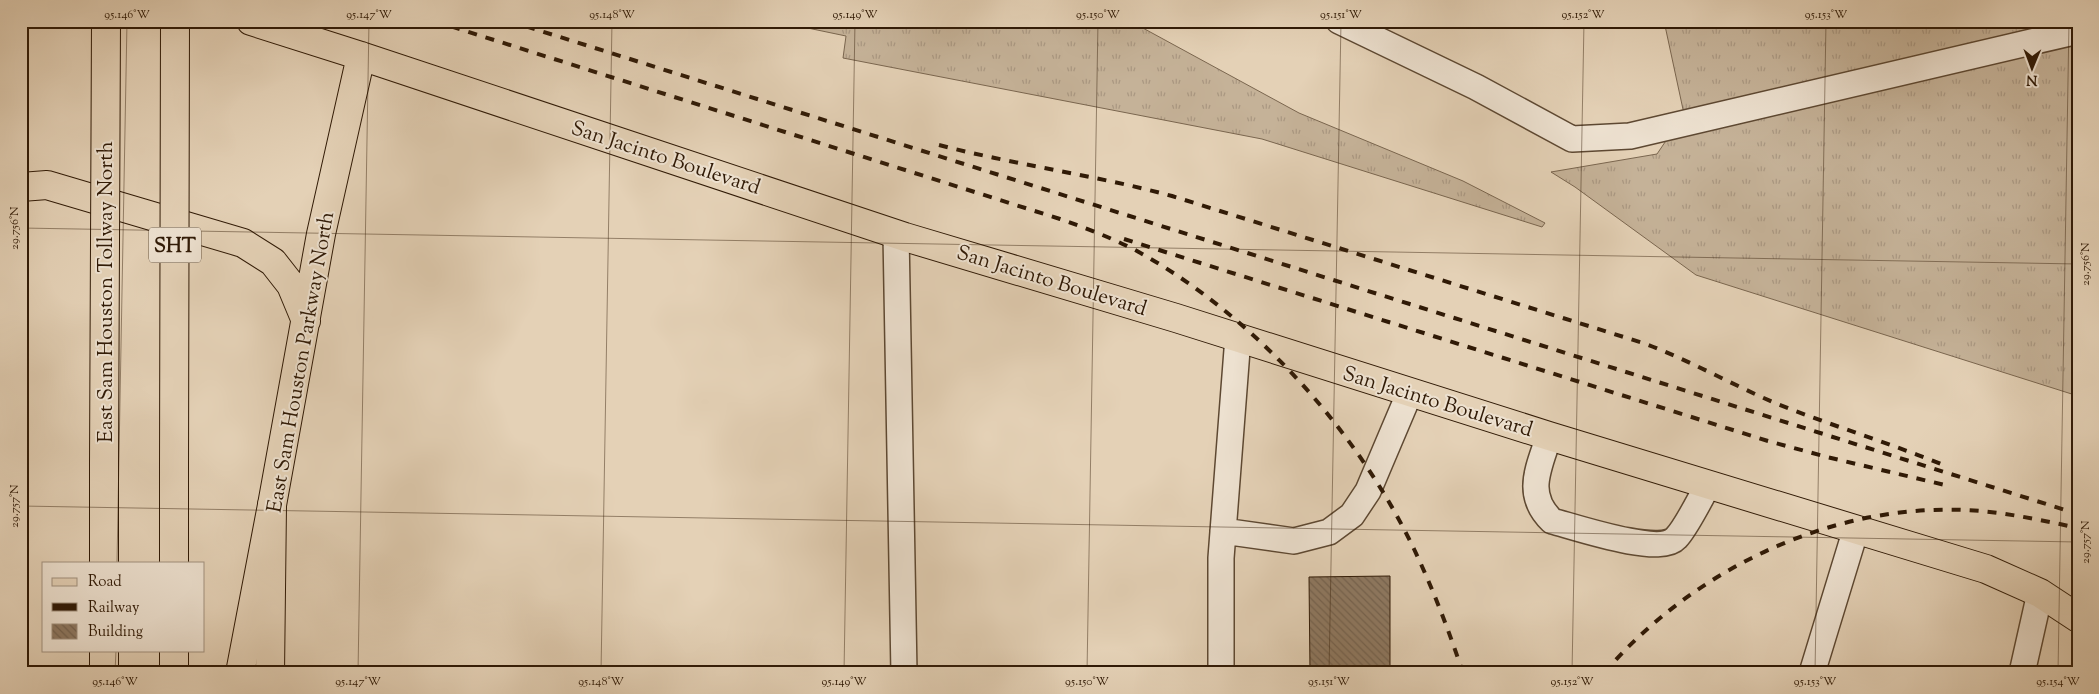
<svg xmlns="http://www.w3.org/2000/svg" width="2099" height="694" viewBox="0 0 2099 694" font-family="'Sorts Mill Goudy',serif">
	<style>
		.grass { fill: url(#grass-tufts); stroke: #7a664f }
		.building { fill: url(#building-back-hatch); stroke: #301a06 }
		.lines { fill: none; stroke-linecap: round; stroke-linejoin: round }
		.minor-casing { stroke: #5d4832; stroke-width: 28 }
		.major-casing { stroke: #301a06; stroke-width: 30 }
		.highway-casing { stroke: #301a06; stroke-width: 30 }
		.minor { stroke: #ede1d0; stroke-width: 25 }
		.major { stroke: #e4d1b6; stroke-width: 28 }
		.highway { stroke: #e4d1b6; stroke-width: 28 }
		.rail { stroke: #301a06; stroke-width: 4; stroke-dasharray: 9 9; stroke-linecap: butt }
		.highway-bridge-casing { stroke: #301a06; stroke-width: 30; stroke-linecap: butt }
		.highway-bridge { stroke: #e4d1b6; stroke-width: 28 }
		.ticks { fill: none; stroke: #301a06; stroke-width: 1; stroke-opacity: 0.45 }
		.labels { text-anchor: middle; stroke-width: 4; stroke-linejoin: round; paint-order: stroke }
		.shield { fill: #ede1d0; stroke: #695643; stroke-width: 1 }
		.shield-label { font-size: 20px; font-weight: bold; fill: #301a06 }
		.street-label { font-size: 21px; fill: #301a06; stroke: #ede1d0 }
		.neatline { fill: none; stroke: #301a06; stroke-width: 2 }
		.ticks-label { font-size: 12px; text-anchor: middle; fill: #301a06 }
	</style>
	<defs>
		<pattern id="grass-tufts" width="24" height="20" patternUnits="userSpaceOnUse" patternTransform="scale(1.25)"><rect width="24" height="20" fill="#c5b298"/><path d="M3 7l-1-3M5 7V3M7 7l1-3M15 17l-1-3M17 17v-4M19 17l1-3" fill="none" stroke="#aa9882"/></pattern>
		<pattern id="building-back-hatch" width="6" height="6" patternUnits="userSpaceOnUse" patternTransform="scale(1.25)"><rect width="6" height="6" fill="#8e7962"/><path d="M-1 5l2 2M0 0l6 6M5-1l2 2" fill="none" stroke="#74624f"/></pattern>
	</defs>
	<rect width="100%" height="100%" fill="#e4d1b6"/>
	<filter id="stains"><feTurbulence type="fractalNoise" baseFrequency=".004" numOctaves="4"/><feColorMatrix values="0 0 0 0 .2 0 0 0 0 .09 0 0 0 0 .02 0 0 0 .5 -.17"/></filter>
	<radialGradient id="worn" r=".72"><stop offset=".6" stop-color="#630" stop-opacity="0"/><stop offset="1" stop-color="#630" stop-opacity=".3"/></radialGradient>
	<!-- grass -->
	<path class="grass" d="M 774,21 L 1130,21 L 1299,113 L 1463,181 L 1545,223 L 1542,227 L 1262,139 L 843,58 L 846,36 Z
		M 1664,21 L 2078,21 L 2078,396 L 1696,275 L 1575,187 L 1551,172 L 1657,154 L 1684,114 Z"/>
	<!-- building -->
	<path class="building" d="M 1390,576 L 1390,673 L 1310,673 L 1309,577 Z"/>
	<g class="lines">
		<!-- minor casing -->
		<g class="minor-casing">
			<path id="minor" d="M 1339,21 L 1476,87 L 1572,139 L 1630,136 L 2078,31
				M 896,234 L 904,673
				M 1549,436 C 1539,468 1524,494 1552,521 C 1575,527 1660,556 1676,538 C 1686,528 1700,499 1708,485
				M 1223,531 L 1294,541 L 1329,532 L 1352,515 L 1368,491 L 1410,392
				M 1221,673 L 1221,558 L 1238,337
				M 1812,673 L 1856,529
				M 2022,673 L 2040,593"/>
		</g>
		<!-- major casing -->
		<g class="major-casing">
			<path id="major" d="M 251,21 L 361,56 L 905,237 L 1176,318 L 1549,436 L 1986,569 L 2040,593 L 2078,618
				M 21,187 L 47,185 L 243,243 L 273,262 L 291,285 L 306,321
				M 270,673 L 272,505 L 321,234 L 361,56"/>
		</g>
		<!-- highway casing -->
		<g class="highway-casing">
			<path id="highway" d="M 174,468 L 174,563
				M 104,563 L 104,464
				M 104,673 L 104,650
				M 174,673 L 174,650
				M 240,673 L 272,505"/>
		</g>
		<!-- minor -->
		<use href="#minor" class="minor"/>
		<!-- major -->
		<use href="#major" class="major"/>
		<!-- highway -->
		<use href="#highway" class="highway"/>
		<!-- rail -->
		<path class="rail" d="M 434,21 L 1060,219 C 1086,228 1112,238 1137,251 C 1253,315 1357,430 1414,549 C 1433,589 1449,631 1463,673
			M 509,21 L 2078,514
			M 939,145 C 1016,165 1095,175 1172,196 L 1643,343 C 1689,360 1731,384 1775,403 C 1832,426 1890,443 1946,466
			M 1124,239 L 1768,441 L 1827,457 L 1949,486
			M 1604,673 C 1695,567 1839,499 1981,511 C 2013,514 2046,521 2078,528"/>
		<!-- highway-bridge casing -->
		<g class="highway-bridge-casing">
			<path id="highway-bridge" d="M 104,464 L 106,21
				M 174,468 L 175,21"/>
		</g>
		<!-- highway-bridge -->
		<use href="#highway-bridge" class="highway-bridge"/>
	</g>
	<!-- ticks -->
	<path class="ticks" d="M 21,228 L 2078,264M 21,506 L 2078,542M 117,563 L 127,21M 115,673 L 116,650M 358,673 L 369,21M 601,673 L 612,21M 844,673 L 855,21M 1087,673 L 1098,21M 1329,673 L 1341,21M 1572,673 L 1584,21M 1815,673 L 1826,21M 2058,673 L 2069,21"/>
	<g class="labels">
		<!-- shield labels -->
		<rect class="shield" x="149" y="227.5" width="52" height="35" rx="4"/>
		<g class="shield-label">
			<text x="175" y="252">SHT</text>
		</g>
		<!-- street labels -->
		<g class="street-label">
			<text transform="translate(666 157) rotate(18)" y="7">San Jacinto Boulevard</text>
			<text transform="translate(1052 280) rotate(17)" y="7">San Jacinto Boulevard</text>
			<text transform="translate(105 292) rotate(-90)" y="7">East Sam Houston Tollway North</text>
			<text transform="translate(300 362) rotate(-80)" y="7">East Sam Houston Parkway North</text>
			<text transform="translate(1438 401) rotate(17)" y="7">San Jacinto Boulevard</text>
		</g>
	</g>
	<!-- margin -->
	<rect width="2099" height="694" fill="none" stroke="#e4d1b6" stroke-width="55"/>
	<!-- legend -->
	<rect x="42" y="562" width="162" height="90" fill="#ede1d0" stroke="#a1917f"/>
	<rect x="52" y="578" width="25" height="8" fill="#e4d1b6" stroke="#a1917f"/>
	<text x="88" y="586" font-size="15" fill="#301a06">Road</text>
	<rect x="52" y="603" width="25" height="8" fill="#301a06" stroke="#a1917f"/>
	<text x="88" y="612" font-size="15" fill="#301a06">Railway</text>
	<rect x="52" y="624" width="25" height="15" fill="url(#building-back-hatch)" stroke="#a1917f"/>
	<text x="88" y="636" font-size="15" fill="#301a06">Building</text>
	<!-- north arrow -->
	<g transform="translate(2032 68) rotate(181)" stroke="#ede1d0" stroke-width="4" paint-order="stroke">
	<path d="M0-4L9 19L0 12L-9 19Z" fill="#301a06"/>
	<text y="-8" font-size="14" font-weight="bold" text-anchor="middle" fill="#301a06">N</text>
	</g>
	<rect x="28" y="28" width="2044" height="638" class="neatline"/>
	<g class="ticks-label">
		<text x="127" y="18">95.146°W</text>
		<text x="369" y="18">95.147°W</text>
		<text x="612" y="18">95.148°W</text>
		<text x="855" y="18">95.149°W</text>
		<text x="1098" y="18">95.150°W</text>
		<text x="1341" y="18">95.151°W</text>
		<text x="1583" y="18">95.152°W</text>
		<text x="1826" y="18">95.153°W</text>
		<text transform="translate(14 228) rotate(-90)" y="4">29.756°N</text>
		<text transform="translate(2085 264) rotate(-90)" y="4">29.756°N</text>
		<text transform="translate(14 506) rotate(-90)" y="4">29.757°N</text>
		<text transform="translate(2085 542) rotate(-90)" y="4">29.757°N</text>
		<text x="115" y="685">95.146°W</text>
		<text x="358" y="685">95.147°W</text>
		<text x="601" y="685">95.148°W</text>
		<text x="844" y="685">95.149°W</text>
		<text x="1087" y="685">95.150°W</text>
		<text x="1329" y="685">95.151°W</text>
		<text x="1572" y="685">95.152°W</text>
		<text x="1815" y="685">95.153°W</text>
		<text x="2058" y="685">95.154°W</text>
	</g>
	<rect width="100%" height="100%" filter="url(#stains)"/>
	<rect width="100%" height="100%" fill="url(#worn)"/>
</svg>
